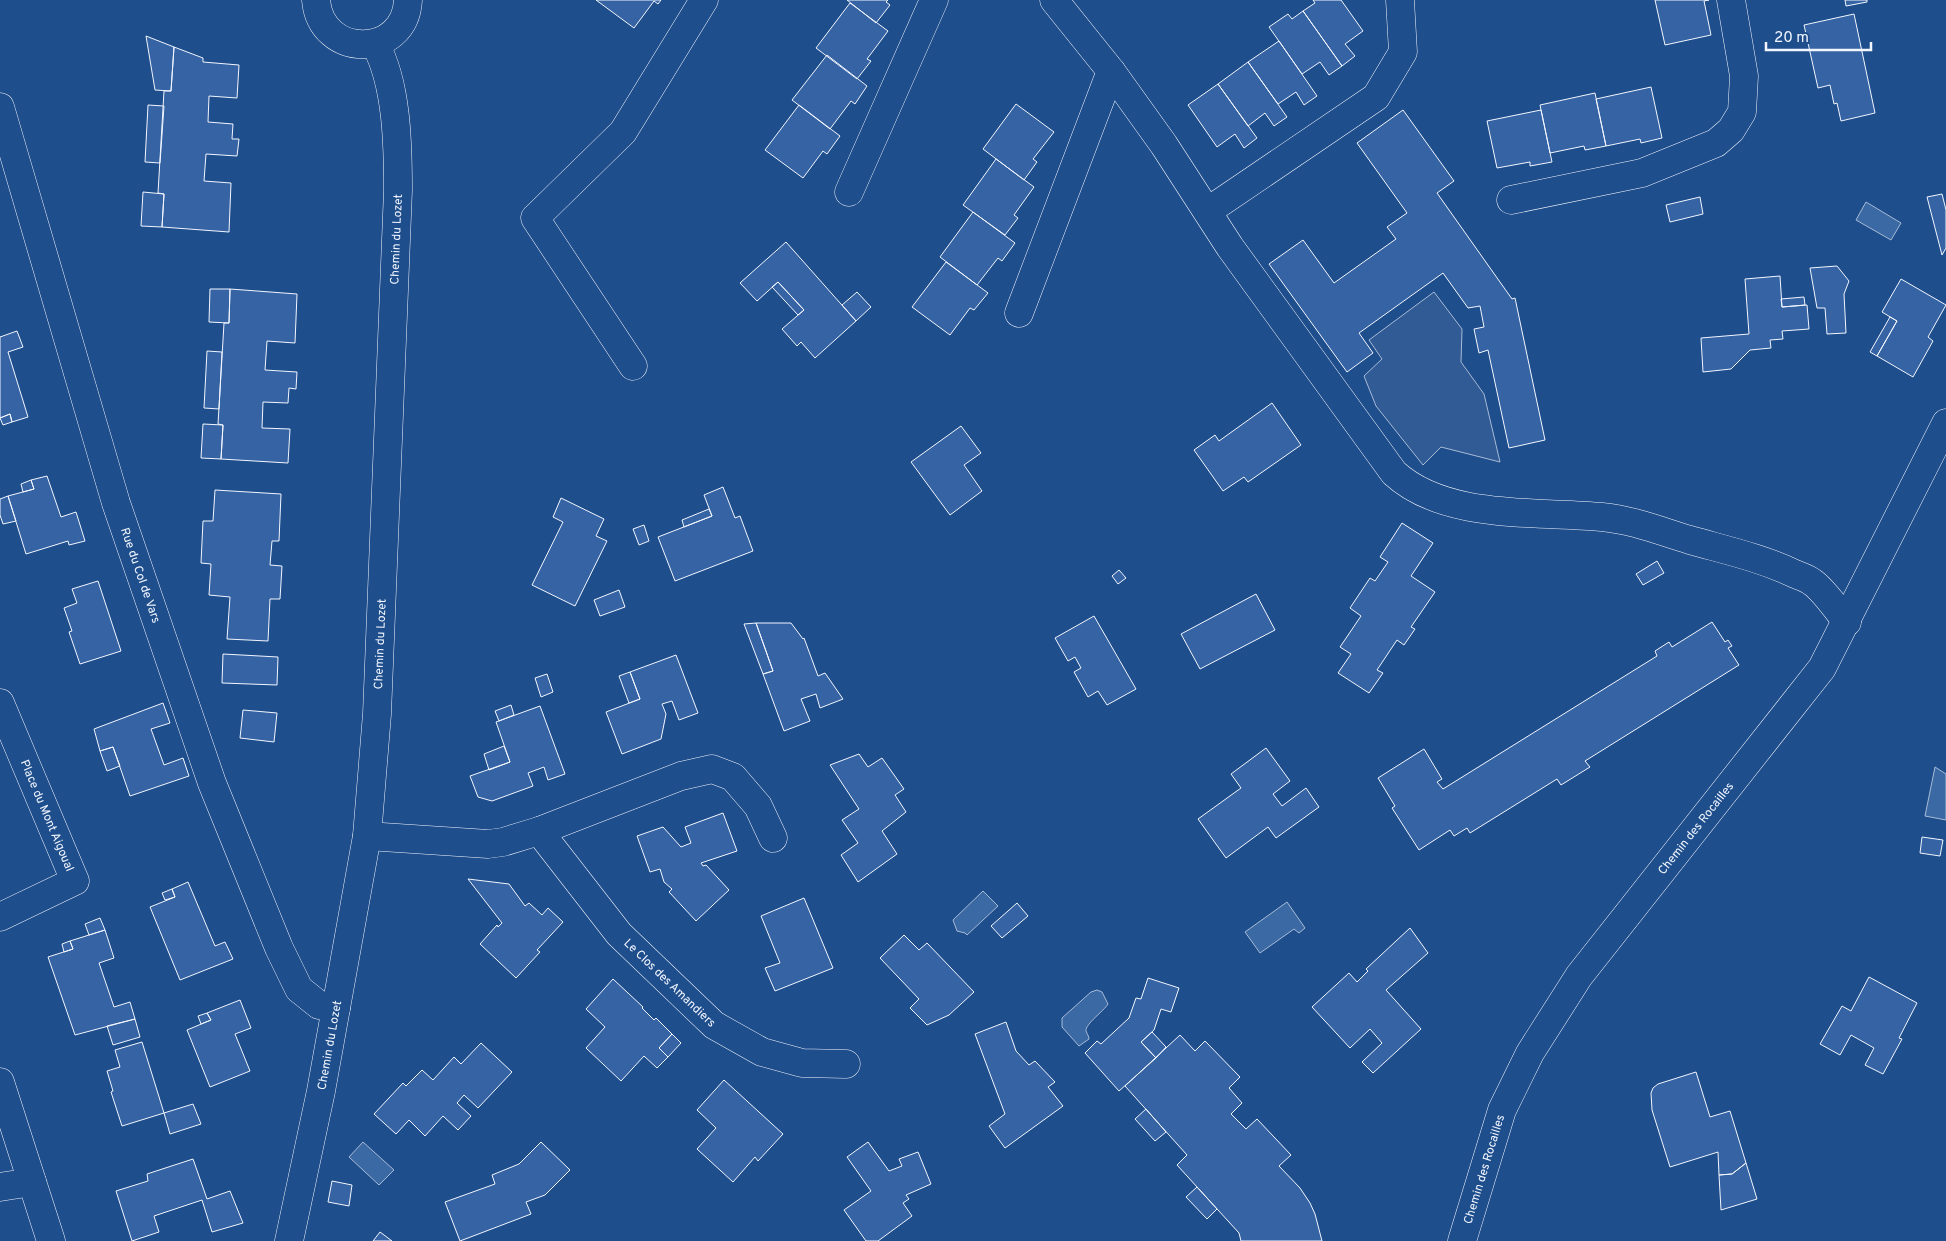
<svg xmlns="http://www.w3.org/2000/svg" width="1946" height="1241" viewBox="0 0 1946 1241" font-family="Overpass,sans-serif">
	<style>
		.parking { fill: #305b95; stroke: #a8bbd7 }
		.water { fill: #3b69a3; stroke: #a8bbd7 }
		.building { fill: #3563a3; stroke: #f2f6ff }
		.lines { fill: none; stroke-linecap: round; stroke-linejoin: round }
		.street-casing { stroke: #f2f6ff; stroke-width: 29 }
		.secondary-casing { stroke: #f2f6ff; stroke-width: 29 }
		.street { stroke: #1f4e8c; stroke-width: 28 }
		.secondary { stroke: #1f4e8c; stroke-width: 28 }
		.labels { text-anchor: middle; stroke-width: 4; stroke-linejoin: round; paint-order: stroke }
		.street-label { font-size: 12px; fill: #f2f6ff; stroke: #1f4e8c }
	</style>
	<rect width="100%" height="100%" fill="#1f4e8c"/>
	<!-- parking -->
	<path class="parking" d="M 1434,292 L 1462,329 L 1461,362 L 1484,394 L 1500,462 L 1441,447 L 1423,465 L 1376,406 L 1364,376 L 1382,359 L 1369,340 Z"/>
	<!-- water -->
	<path class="water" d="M 1866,202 L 1901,223 L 1891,240 L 1856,220 Z
		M 1935,767 L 1946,774 L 1946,820 L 1925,816 Z
		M 983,891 L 998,906 L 967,935 L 965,933 L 957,931 L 953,920 Z
		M 1287,902 L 1305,928 L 1299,933 L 1294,929 L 1260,953 L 1245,932 Z
		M 1097,990 L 1102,992 L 1108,1004 C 1104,1011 1085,1024 1086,1031 C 1087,1034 1089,1036 1089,1039 L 1079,1046 L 1062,1027 L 1062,1018 L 1091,992 Z
		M 363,1142 L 394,1170 L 379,1185 L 349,1157 Z"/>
	<!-- building -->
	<path class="building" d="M 596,0 L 661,0 L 658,4 L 654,1 L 634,28 Z
		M 847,0 L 888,0 L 886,2 L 890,5 L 876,23 Z
		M 1313,0 L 1341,0 L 1363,31 L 1345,44 L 1355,56 L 1342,66 L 1303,11 L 1315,3 Z
		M 1655,0 L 1709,0 L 1704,1 L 1711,35 L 1665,45 Z
		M 1845,0 L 1867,0 L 1867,2 L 1846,6 Z
		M 850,3 L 888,31 L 867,59 L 871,61 L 857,79 L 816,48 Z
		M 1303,11 L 1342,66 L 1329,75 L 1320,62 L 1302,74 L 1269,27 L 1288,14 L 1292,19 Z
		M 1854,14 L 1875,113 L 1841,121 L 1837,103 L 1834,104 L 1830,85 L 1818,88 L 1804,25 Z
		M 146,36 L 174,47 L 171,91 L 155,90 Z
		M 1279,41 L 1317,96 L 1304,105 L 1296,92 L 1278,104 L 1248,62 Z
		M 174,47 L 203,58 L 203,62 L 239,65 L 237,98 L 209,96 L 208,122 L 233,124 L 232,139 L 239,139 L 237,156 L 206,154 L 204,181 L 231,183 L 229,232 L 162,227 L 164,194 L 158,193 L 164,91 L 171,91 Z
		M 827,55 L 867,86 L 855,104 L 851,101 L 830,129 L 792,100 Z
		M 1248,62 L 1287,117 L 1274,126 L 1265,113 L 1248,126 L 1218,84 Z
		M 1218,84 L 1257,138 L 1244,148 L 1235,134 L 1217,147 L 1188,105 Z
		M 1651,87 L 1662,138 L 1641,143 L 1640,139 L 1606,146 L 1596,99 Z
		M 1595,93 L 1606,146 L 1585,150 L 1584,146 L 1550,153 L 1540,105 Z
		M 1016,104 L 1054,132 L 1033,159 L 1037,162 L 1024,180 L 983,149 Z
		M 148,105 L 164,106 L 160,163 L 145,162 Z
		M 799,105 L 840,136 L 827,154 L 823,151 L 803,178 L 765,150 Z
		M 1403,110 L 1454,181 L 1437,193 L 1512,299 L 1515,298 L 1545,440 L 1509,448 L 1488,350 L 1479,353 L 1474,329 L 1484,327 L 1480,306 L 1468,308 L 1443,273 L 1359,333 L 1373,353 L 1347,372 L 1269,264 L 1303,240 L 1334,283 L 1396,239 L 1387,227 L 1407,213 L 1357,143 Z
		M 1541,110 L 1552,162 L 1530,166 L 1530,162 L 1497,168 L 1487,121 Z
		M 996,159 L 1034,187 L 1014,215 L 1018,218 L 1005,235 L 963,205 Z
		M 143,192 L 164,194 L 162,227 L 141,226 Z
		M 1942,194 L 1946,210 L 1946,248 L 1942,255 L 1927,197 Z
		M 1700,197 L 1703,214 L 1670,222 L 1666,205 Z
		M 973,212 L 1015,243 L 1002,261 L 998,258 L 977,285 L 940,257 Z
		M 786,242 L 856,321 L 815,358 L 801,342 L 797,346 L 782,329 L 804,310 L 778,282 L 757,301 L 740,283 Z
		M 946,262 L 988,293 L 974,310 L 970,308 L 950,335 L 912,307 Z
		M 1837,266 L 1849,281 L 1844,294 L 1846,333 L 1827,334 L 1825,308 L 1817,308 L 1810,268 Z
		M 1780,276 L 1782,307 L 1807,305 L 1809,329 L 1782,331 L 1783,339 L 1770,340 L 1771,348 L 1750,350 L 1731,369 L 1703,372 L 1701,338 L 1749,334 L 1745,279 Z
		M 1901,279 L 1946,305 L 1928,337 L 1933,341 L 1913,377 L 1877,356 L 1897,321 L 1882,312 Z
		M 778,282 L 804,310 L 798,315 L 772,287 Z
		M 210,289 L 230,289 L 229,323 L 209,322 Z
		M 230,289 L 297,294 L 295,343 L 267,341 L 265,370 L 297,372 L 296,389 L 289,388 L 288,403 L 263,402 L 262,428 L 290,429 L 288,463 L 221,459 L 223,425 L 218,424 L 224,323 L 229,323 Z
		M 857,292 L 871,307 L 856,321 L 842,305 Z
		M 1804,297 L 1805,305 L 1782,307 L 1781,299 Z
		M 1890,317 L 1897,321 L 1877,356 L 1870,352 Z
		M 17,331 L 23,347 L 8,352 L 28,417 L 12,422 L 10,414 L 0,418 L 0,337 Z
		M 207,351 L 222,352 L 219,409 L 204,408 Z
		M 1272,403 L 1301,445 L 1248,482 L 1244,477 L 1223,491 L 1194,450 L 1215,435 L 1219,441 Z
		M 10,414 L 12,422 L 3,425 L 0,418 Z
		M 203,424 L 223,425 L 221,459 L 201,458 Z
		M 961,426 L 981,453 L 964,465 L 982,491 L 950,515 L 911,462 Z
		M 47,476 L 61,517 L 76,512 L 85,541 L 69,545 L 68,541 L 26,554 L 8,496 L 34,489 L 31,480 Z
		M 31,480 L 34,489 L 23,492 L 21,484 Z
		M 723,487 L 735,518 L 740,516 L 753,551 L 675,581 L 658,537 L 712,516 L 704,495 Z
		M 215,490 L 281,494 L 279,541 L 272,541 L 270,565 L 282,566 L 280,599 L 270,599 L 268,641 L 227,639 L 230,597 L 209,595 L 211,564 L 201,563 L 203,521 L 213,521 Z
		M 8,496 L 16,521 L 3,524 L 0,515 L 0,499 Z
		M 561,498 L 604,519 L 596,536 L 607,541 L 575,606 L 532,585 L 563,522 L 553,517 Z
		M 709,509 L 712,516 L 684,527 L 682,520 Z
		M 1402,523 L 1433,543 L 1411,576 L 1435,592 L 1411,627 L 1415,629 L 1404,645 L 1397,640 L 1377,670 L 1383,673 L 1369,693 L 1338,673 L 1351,654 L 1340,647 L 1361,616 L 1350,608 L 1370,578 L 1375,581 L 1388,562 L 1380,557 Z
		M 644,525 L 649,541 L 639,545 L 633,529 Z
		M 1657,561 L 1664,573 L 1643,585 L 1636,574 Z
		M 1119,570 L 1126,578 L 1118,584 L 1112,576 Z
		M 98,581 L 121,651 L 80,664 L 69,632 L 72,631 L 64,608 L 77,603 L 72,589 Z
		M 619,590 L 625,607 L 600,616 L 594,600 Z
		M 1256,594 L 1275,630 L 1200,669 L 1181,634 Z
		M 1094,616 L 1136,689 L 1107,705 L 1098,691 L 1088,697 L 1074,672 L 1081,668 L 1075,657 L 1068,661 L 1055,638 Z
		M 1712,622 L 1725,642 L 1728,640 L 1732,646 L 1728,648 L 1739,665 L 1585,761 L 1590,767 L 1561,785 L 1557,779 L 1470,833 L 1467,828 L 1454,836 L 1450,830 L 1419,850 L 1392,808 L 1395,806 L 1378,778 L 1424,749 L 1442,779 L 1437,782 L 1443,789 L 1657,656 L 1655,651 L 1669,642 L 1672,647 Z
		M 756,623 L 791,623 L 803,639 L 804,638 L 818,676 L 825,673 L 843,699 L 820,708 L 816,694 L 801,699 L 810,721 L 784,731 L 763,674 L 773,671 Z
		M 756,623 L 773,671 L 763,674 L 744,624 Z
		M 223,654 L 278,657 L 277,685 L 222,683 Z
		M 676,655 L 698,713 L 679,720 L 672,701 L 662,704 L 666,714 L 661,739 L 622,754 L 606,712 L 640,699 L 630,672 Z
		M 630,672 L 640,699 L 629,703 L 619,676 Z
		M 547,674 L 553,692 L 541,697 L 535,678 Z
		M 163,703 L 170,723 L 151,729 L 164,765 L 183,758 L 189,776 L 130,796 L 113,747 L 100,751 L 94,729 Z
		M 511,705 L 514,715 L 499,721 L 495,711 Z
		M 540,706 L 565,774 L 548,780 L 544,767 L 528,773 L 533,786 L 492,801 L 478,797 L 470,776 L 510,762 L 496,722 Z
		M 243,710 L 277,713 L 274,742 L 240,738 Z
		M 504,746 L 510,762 L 489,770 L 484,754 Z
		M 113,747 L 120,766 L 107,771 L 100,751 Z
		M 1266,748 L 1290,781 L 1273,794 L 1282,806 L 1306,788 L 1319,807 L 1276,838 L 1268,827 L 1226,858 L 1198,819 L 1241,788 L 1231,774 Z
		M 859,754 L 868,767 L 882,758 L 904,789 L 895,795 L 906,812 L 882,831 L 897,854 L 858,882 L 841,855 L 858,843 L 842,820 L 859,809 L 830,765 Z
		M 723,813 L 737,851 L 701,863 L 703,866 L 706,865 L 729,890 L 696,921 L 669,892 L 672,889 L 664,882 L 660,869 L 650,872 L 637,836 L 663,827 L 681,847 L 691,843 L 685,827 Z
		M 1922,837 L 1943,840 L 1940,856 L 1920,853 Z
		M 468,879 L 509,884 L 525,906 L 529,903 L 542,915 L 548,908 L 563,922 L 537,950 L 540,952 L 516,978 L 480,944 L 497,925 L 498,927 L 502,923 Z
		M 188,882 L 215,946 L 225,942 L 233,959 L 180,980 L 150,907 L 175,897 L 172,889 Z
		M 172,889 L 175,897 L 165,900 L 162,893 Z
		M 804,898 L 833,968 L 775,991 L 765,968 L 780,963 L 761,916 Z
		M 1017,903 L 1028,916 L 1002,938 L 991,926 Z
		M 100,918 L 105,930 L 89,935 L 85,924 Z
		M 1410,928 L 1428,953 L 1386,990 L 1421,1029 L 1373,1073 L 1362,1062 L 1382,1043 L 1370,1029 L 1350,1048 L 1312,1007 L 1349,973 L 1357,982 L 1368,971 L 1366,969 Z
		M 105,930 L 114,958 L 99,963 L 114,1007 L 130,1002 L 135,1019 L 75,1035 L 48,957 L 73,949 L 70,941 Z
		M 904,935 L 919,950 L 927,943 L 974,992 L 949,1015 L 927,1025 L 910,1008 L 919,999 L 880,958 Z
		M 70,941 L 73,949 L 64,952 L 62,944 Z
		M 1869,977 L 1917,1003 L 1899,1038 L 1902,1039 L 1883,1074 L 1865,1065 L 1874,1048 L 1851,1035 L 1840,1055 L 1820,1044 L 1842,1006 L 1851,1011 Z
		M 1148,978 L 1179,988 L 1171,1012 L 1161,1009 L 1154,1030 L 1141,1042 L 1156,1058 L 1119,1091 L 1085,1053 L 1097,1041 L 1101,1044 L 1129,1018 L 1136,998 L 1141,999 Z
		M 613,979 L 643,1007 L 642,1008 L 654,1020 L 656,1018 L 672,1034 L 659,1048 L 668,1057 L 657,1068 L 644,1056 L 621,1081 L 586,1048 L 605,1027 L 586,1009 Z
		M 240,1000 L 251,1028 L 235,1034 L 250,1071 L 210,1087 L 187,1030 L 211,1020 L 207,1013 Z
		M 207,1013 L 211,1020 L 201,1024 L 198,1016 Z
		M 135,1019 L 140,1037 L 113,1045 L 107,1026 Z
		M 1006,1022 L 1016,1051 L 1029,1065 L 1035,1061 L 1055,1082 L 1048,1087 L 1063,1106 L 1005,1148 L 989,1126 L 1005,1114 L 975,1034 Z
		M 1152,1032 L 1166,1047 L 1156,1058 L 1141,1042 Z
		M 672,1034 L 681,1043 L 668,1057 L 659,1048 Z
		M 1180,1035 L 1195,1051 L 1205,1041 L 1240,1077 L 1229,1088 L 1242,1103 L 1231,1114 L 1246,1129 L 1257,1119 L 1291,1155 L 1279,1166 L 1300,1188 L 1310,1203 L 1315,1214 L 1322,1241 L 1241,1241 L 1239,1233 L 1177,1165 L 1187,1155 L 1125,1086 Z
		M 142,1042 L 164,1113 L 122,1126 L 111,1092 L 113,1091 L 107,1071 L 120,1067 L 115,1050 Z
		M 481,1043 L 512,1072 L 478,1108 L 464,1095 L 457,1103 L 471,1116 L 458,1130 L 443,1116 L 425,1136 L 409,1120 L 396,1134 L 374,1114 L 403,1083 L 406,1086 L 422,1070 L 433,1080 L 454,1057 L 461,1064 Z
		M 1696,1072 L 1710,1117 L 1730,1111 L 1746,1163 L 1732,1174 L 1719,1175 L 1718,1152 L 1670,1167 L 1652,1110 L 1651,1093 L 1653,1088 L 1658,1084 Z
		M 724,1080 L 783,1134 L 758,1161 L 755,1157 L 733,1182 L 697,1149 L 716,1128 L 697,1110 Z
		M 193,1104 L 201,1124 L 170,1134 L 164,1113 Z
		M 1146,1109 L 1166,1132 L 1155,1141 L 1135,1119 Z
		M 541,1142 L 570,1170 L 545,1195 L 526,1202 L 531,1214 L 460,1241 L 445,1202 L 495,1184 L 492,1175 L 519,1164 Z
		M 868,1142 L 889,1171 L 902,1166 L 899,1159 L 918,1152 L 931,1184 L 906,1195 L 909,1199 L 903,1203 L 912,1216 L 878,1241 L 866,1241 L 844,1210 L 871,1191 L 847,1157 Z
		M 193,1159 L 207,1199 L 230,1191 L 243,1223 L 212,1232 L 202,1200 L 154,1216 L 159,1232 L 132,1241 L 116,1191 L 148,1181 L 147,1174 Z
		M 1746,1163 L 1757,1199 L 1721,1210 L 1719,1175 L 1732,1174 Z
		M 332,1181 L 352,1185 L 349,1206 L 328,1202 Z
		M 1197,1187 L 1217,1209 L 1207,1219 L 1186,1197 Z
		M 380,1232 L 392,1241 L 373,1241 Z"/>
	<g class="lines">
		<!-- street casing -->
		<g class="street-casing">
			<g id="street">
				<path d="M 1054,0 L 1111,71 L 1164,145 L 1230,247 L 1394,473 C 1445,520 1537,511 1602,517 C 1633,520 1660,531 1690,540 C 1725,550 1762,558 1795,574 C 1800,576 1807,578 1812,582 C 1823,589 1838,611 1847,622"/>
				<path id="s1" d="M 0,107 L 116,503 L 212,783 L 279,948 L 299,989 L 319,1005 L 336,1008"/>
				<path d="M 849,192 L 934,0"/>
				<path d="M 1511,200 L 1642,173 L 1716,143 L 1731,130 L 1742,112 L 1744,76 L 1731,0"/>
				<path d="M 1208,211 L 1376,97 L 1403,52 L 1400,0"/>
				<path d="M 1019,313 L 1111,71"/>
				<path d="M 633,366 L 535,218 L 623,132 L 704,0"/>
				<path id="s2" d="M 0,703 L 75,881 L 0,917"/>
				<path id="s3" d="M 539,831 L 619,934 L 714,1025 L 762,1052 L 802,1063 L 846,1064"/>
				<path d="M 367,836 L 488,844 L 503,842 L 539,831 L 681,776 L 712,769 L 733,777 L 758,806 L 773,838"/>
				<path d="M 0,1187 L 32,1182"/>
				<path id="s4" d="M 1462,1241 L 1502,1110 L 1530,1053 L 1579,976 L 1822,668 L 1946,423"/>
			</g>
		</g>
		<!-- secondary casing -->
		<g class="secondary-casing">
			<g id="secondary">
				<path d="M 316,0 C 321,59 405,59 408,0"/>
				<path d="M 0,1082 L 51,1241"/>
				<path id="s5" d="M 289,1241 L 321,1091 L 367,836 L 377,714 L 398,190 C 398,145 397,83 375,44"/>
			</g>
		</g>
		<!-- street -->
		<use href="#street" class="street"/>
		<!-- secondary -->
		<use href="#secondary" class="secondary"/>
	</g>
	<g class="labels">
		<!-- street labels -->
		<g class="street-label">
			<text dy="4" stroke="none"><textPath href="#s5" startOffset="1010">Chemin du Lozet</textPath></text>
			<text dy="4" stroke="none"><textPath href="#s1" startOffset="489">Rue du Col de Vars</textPath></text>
			<text dy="4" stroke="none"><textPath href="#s5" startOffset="605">Chemin du Lozet</textPath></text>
			<text dy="4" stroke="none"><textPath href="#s2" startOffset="122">Place du Mont Aigoual</textPath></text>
			<text dy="4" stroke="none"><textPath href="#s4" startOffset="480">Chemin des Rocailles</textPath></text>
			<text dy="4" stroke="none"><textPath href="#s3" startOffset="201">Le Clos des Amandiers</textPath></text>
			<text dy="4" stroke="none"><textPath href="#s5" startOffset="200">Chemin du Lozet</textPath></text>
			<text dy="4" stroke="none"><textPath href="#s4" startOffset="75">Chemin des Rocailles</textPath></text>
		</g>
	</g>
	<!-- scale -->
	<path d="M1766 42v8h105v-8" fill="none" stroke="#f2f6ff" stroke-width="2.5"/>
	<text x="1774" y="42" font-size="15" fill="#f2f6ff" stroke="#1f4e8c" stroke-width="4" paint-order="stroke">20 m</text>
</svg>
